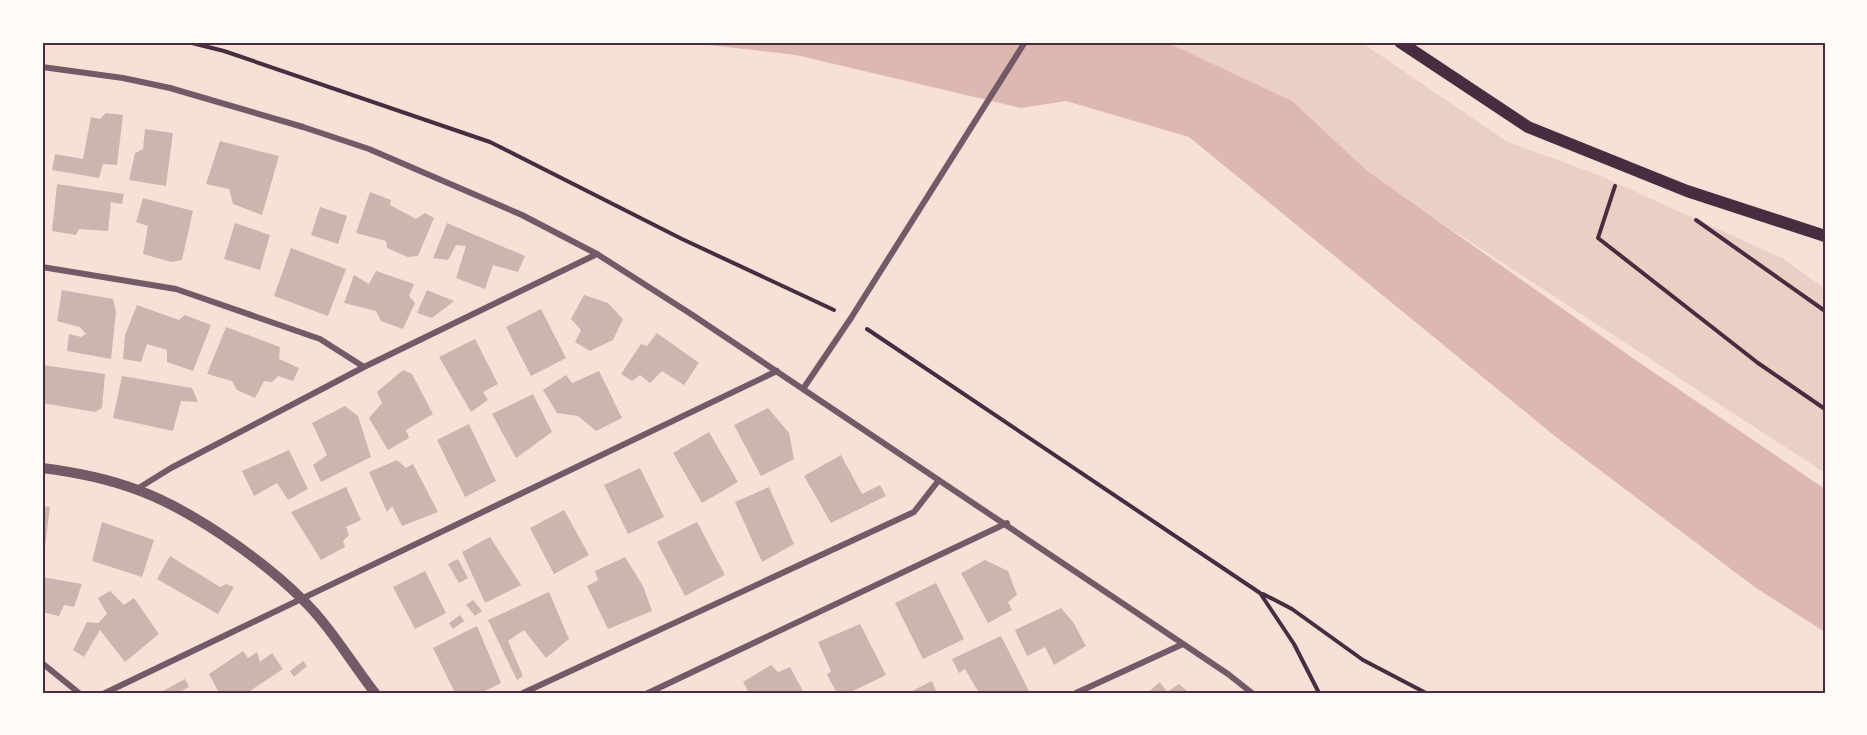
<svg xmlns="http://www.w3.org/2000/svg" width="1867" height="735" viewBox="0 0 1867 735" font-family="'Golos Text',sans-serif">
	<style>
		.green { fill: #ebcfc5 }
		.water { fill: #dcb8b0 }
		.building { fill: #ccb4b1 }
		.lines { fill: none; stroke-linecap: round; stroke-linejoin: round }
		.path { stroke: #4a2c40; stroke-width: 4 }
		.minor { stroke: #755966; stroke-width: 6 }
		.tertiary { stroke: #755966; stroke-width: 10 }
		.secondary { stroke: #4a2c40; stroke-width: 12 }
		.neatline { fill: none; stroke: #4a2c40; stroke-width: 2 }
	</style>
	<rect width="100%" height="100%" fill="#f7e1d7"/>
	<!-- green -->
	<path class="green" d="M 1164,42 L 1361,42 L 1506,141 L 1601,176 L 1784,259 L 1825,289 L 1825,473 Z"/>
	<!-- water -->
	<path class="water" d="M 508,42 L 1166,42 L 1292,101 L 1367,171 L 1637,361 L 1825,489 L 1825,632 L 1756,588 L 1556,437 L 1189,137 L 1066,101 L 1021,108 L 796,55 L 682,42 Z"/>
	<!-- building -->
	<path class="building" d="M 106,113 L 123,115 L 117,165 L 103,164 L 99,178 L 52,170 L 55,154 L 83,159 L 91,117 L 100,119 Z
		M 145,129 L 173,133 L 166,186 L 129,180 L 135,153 L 143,149 Z
		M 220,141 L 279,156 L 262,215 L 233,204 L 229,189 L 206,184 Z
		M 57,184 L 124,194 L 122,204 L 111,202 L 108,231 L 79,229 L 76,235 L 52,231 Z
		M 370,192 L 391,200 L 390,205 L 416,219 L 425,213 L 434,218 L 418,256 L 408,257 L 387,248 L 386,241 L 356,233 Z
		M 143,198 L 193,211 L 182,260 L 171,262 L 143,254 L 148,226 L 136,222 Z
		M 320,207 L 347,216 L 338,244 L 311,235 Z
		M 235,223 L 270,235 L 260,270 L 224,259 Z
		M 447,223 L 525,256 L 518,272 L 493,265 L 485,289 L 456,278 L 466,246 L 456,245 L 448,260 L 433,258 Z
		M 291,248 L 346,269 L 328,316 L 274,296 Z
		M 376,271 L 414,284 L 409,296 L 415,303 L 403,329 L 381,321 L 376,311 L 344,303 L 354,275 L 369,284 Z
		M 62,290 L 113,299 L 116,312 L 111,359 L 67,351 L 69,334 L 81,337 L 86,334 L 80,327 L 57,321 Z
		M 427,290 L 454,301 L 432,318 L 417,313 Z
		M 584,295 L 608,303 L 623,319 L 613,340 L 590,351 L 575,342 L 581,330 L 571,319 Z
		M 137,305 L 179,320 L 185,315 L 211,325 L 193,371 L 167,362 L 167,350 L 147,344 L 141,362 L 123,359 L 125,335 Z
		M 541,309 L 566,358 L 531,376 L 506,327 Z
		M 226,327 L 280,347 L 279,359 L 299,368 L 293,381 L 278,376 L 272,382 L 264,381 L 255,398 L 237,390 L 232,381 L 207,374 Z
		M 657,333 L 699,363 L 684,385 L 662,371 L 650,383 L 640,375 L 632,381 L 621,374 L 641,344 L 647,346 Z
		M 475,339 L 498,384 L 483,392 L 488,400 L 471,412 L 439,357 Z
		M 43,365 L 105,374 L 102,408 L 95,412 L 42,403 Z
		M 403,370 L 412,374 L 433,414 L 406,430 L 409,438 L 388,450 L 369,418 L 382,403 L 377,392 Z
		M 599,371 L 622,418 L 596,431 L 578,416 L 557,413 L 543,390 L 566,375 L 572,383 Z
		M 122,376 L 192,388 L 198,402 L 181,401 L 173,431 L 113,418 Z
		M 533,394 L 552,432 L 516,458 L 492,414 Z
		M 345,406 L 358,416 L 371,457 L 321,482 L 313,465 L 327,455 L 312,423 Z
		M 768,408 L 789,433 L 794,459 L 761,476 L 734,425 Z
		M 469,424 L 496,481 L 465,497 L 437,440 Z
		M 709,432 L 738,482 L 702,503 L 673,453 Z
		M 289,450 L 308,489 L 288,500 L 277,483 L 254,496 L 242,471 Z
		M 841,455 L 862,494 L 880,485 L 886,496 L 831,523 L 804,476 Z
		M 397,460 L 406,468 L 413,464 L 438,512 L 402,526 L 392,506 L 387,512 L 369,472 Z
		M 640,468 L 664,517 L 628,534 L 604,485 Z
		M 346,487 L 361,520 L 346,527 L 349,535 L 343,541 L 345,547 L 321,560 L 291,512 Z
		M 769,487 L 794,544 L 762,562 L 735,502 Z
		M 42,506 L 50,507 L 45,547 L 42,546 Z
		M 564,510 L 589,555 L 554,574 L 530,528 Z
		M 102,522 L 154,540 L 142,577 L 92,561 Z
		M 697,522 L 725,575 L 685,596 L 657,542 Z
		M 490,537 L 521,585 L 485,603 L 462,552 Z
		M 170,556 L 220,587 L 226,584 L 234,587 L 218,614 L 157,579 Z
		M 625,557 L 643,586 L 652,611 L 608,629 L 587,586 L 598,580 L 595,571 Z
		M 458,559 L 468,578 L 459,583 L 448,564 Z
		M 985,560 L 1008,571 L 1017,595 L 1008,602 L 1012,610 L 988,623 L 961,573 Z
		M 425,571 L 446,613 L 415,629 L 393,587 Z
		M 42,577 L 82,584 L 74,607 L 64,605 L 59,616 L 42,612 Z
		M 936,583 L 964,639 L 923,659 L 895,603 Z
		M 110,591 L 124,605 L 134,598 L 159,634 L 125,662 L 100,630 L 84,657 L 73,650 L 87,622 L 98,623 L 107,614 L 98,598 Z
		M 549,592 L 569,639 L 546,658 L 524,630 L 508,641 L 523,676 L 517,680 L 488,620 Z
		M 473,600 L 482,611 L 475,616 L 466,605 Z
		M 1061,608 L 1073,622 L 1086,646 L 1054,665 L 1045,647 L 1027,656 L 1015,630 Z
		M 460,615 L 464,621 L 453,629 L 449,623 Z
		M 860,624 L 886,675 L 849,693 L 837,693 L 827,675 L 831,671 L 818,642 Z
		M 477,626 L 501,683 L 481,693 L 455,693 L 433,648 Z
		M 1001,636 L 1029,691 L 1024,693 L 979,693 L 965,669 L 959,673 L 952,659 Z
		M 243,651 L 248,658 L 257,652 L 260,662 L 272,653 L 283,669 L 247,693 L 219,693 L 209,674 Z
		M 303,661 L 307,666 L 294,677 L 290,671 Z
		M 771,665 L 778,672 L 790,667 L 804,693 L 749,693 L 743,682 Z
		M 185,679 L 189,687 L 178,693 L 159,693 Z
		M 932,681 L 937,693 L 908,693 Z
		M 1160,682 L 1167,692 L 1179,684 L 1189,693 L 1147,693 Z"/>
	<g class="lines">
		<!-- path -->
		<path class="path" d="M 188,42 L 224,51 L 490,142 L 682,239 L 834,310
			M 1615,186 L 1598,238 L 1758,363 L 1825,409
			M 1696,220 L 1825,311
			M 867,329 L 1260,593 L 1294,644 L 1319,693
			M 1263,594 L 1292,609 L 1363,660 L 1426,693"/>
		<!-- minor -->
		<path class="minor" d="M 42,67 L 123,78 L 170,88 L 303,127 L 369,149 L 522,215 L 597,254 L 691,314 L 1228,674 L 1252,693
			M 42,267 L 176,289 L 320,339 L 364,367 L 597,254
			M 803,389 L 851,318 L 1025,42
			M 137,489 L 171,468 L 364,367
			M 42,663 L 79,693
			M 105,693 L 777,371
			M 523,693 L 914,512 L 939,480
			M 648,693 L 1007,523
			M 1076,693 L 1183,644"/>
		<!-- tertiary -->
		<path class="tertiary" d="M 42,468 C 74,472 105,478 135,489 C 189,508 262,559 302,599 C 330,626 351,662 375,693"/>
		<!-- secondary -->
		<path class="secondary" d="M 1400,42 L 1528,127 L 1687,191 L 1825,236"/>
	</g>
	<!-- border -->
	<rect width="1867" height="735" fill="none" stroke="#fffaf5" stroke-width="87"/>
	<rect x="44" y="44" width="1780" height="648" class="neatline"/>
</svg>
